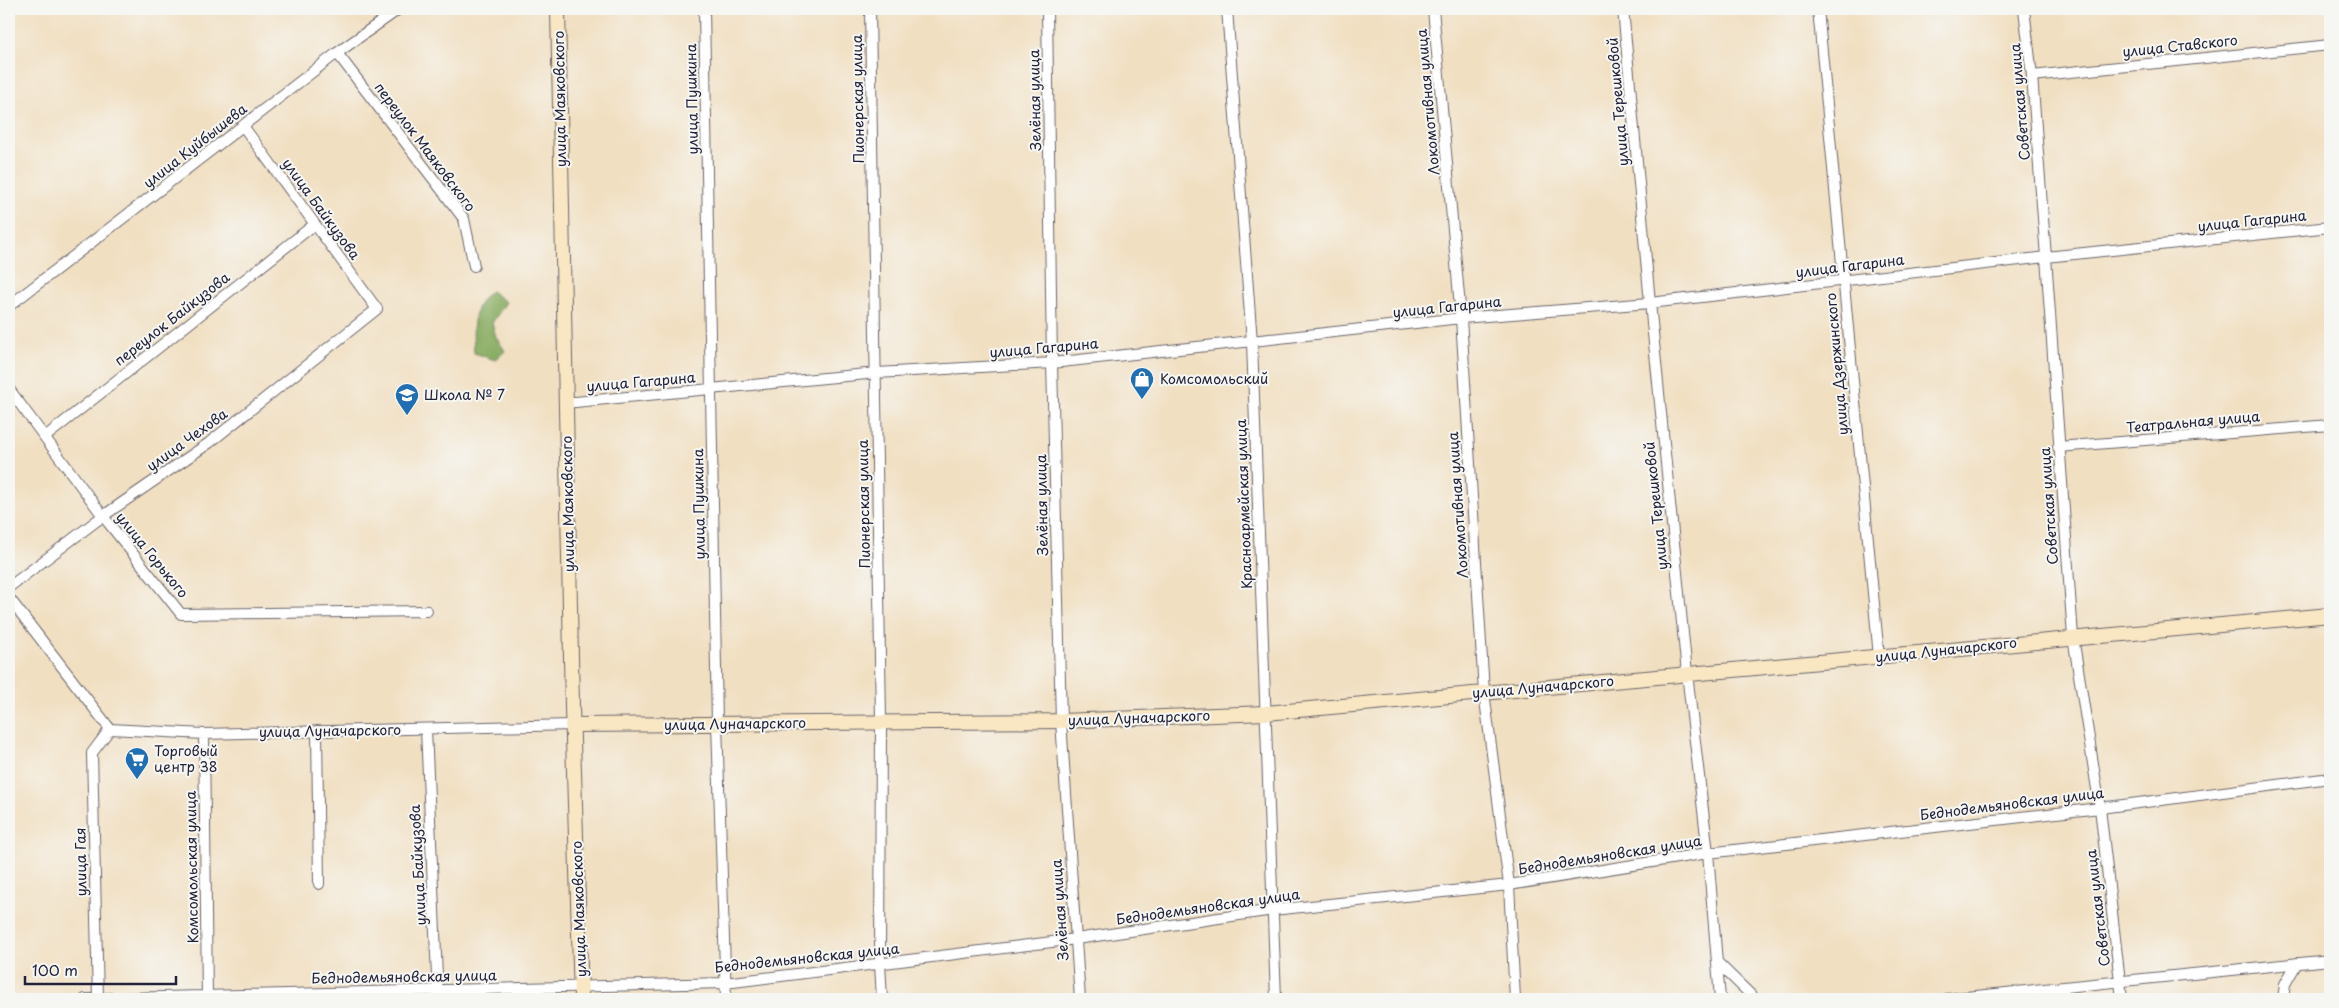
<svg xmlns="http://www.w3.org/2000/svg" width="2339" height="1008" viewBox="0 0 2339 1008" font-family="'Playpen Sans',sans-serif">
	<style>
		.forest { fill: #87ab60; stroke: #54664e }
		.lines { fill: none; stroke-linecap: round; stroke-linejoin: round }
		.street-casing { stroke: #6a646a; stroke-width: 12 }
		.secondary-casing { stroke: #6a646a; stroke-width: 16 }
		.street { stroke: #fff; stroke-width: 10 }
		.secondary { stroke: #f9e7c3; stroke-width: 14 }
		.labels { text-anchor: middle; stroke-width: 4; stroke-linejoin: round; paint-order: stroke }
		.street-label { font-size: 14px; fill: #22223b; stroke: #f6f6f2 }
		.poi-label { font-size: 14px; fill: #22223b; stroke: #f6f6f2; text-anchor: start }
	</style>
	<rect width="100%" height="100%" fill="#f6f6f2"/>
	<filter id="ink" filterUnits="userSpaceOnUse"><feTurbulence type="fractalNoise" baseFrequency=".02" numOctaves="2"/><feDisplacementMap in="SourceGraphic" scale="10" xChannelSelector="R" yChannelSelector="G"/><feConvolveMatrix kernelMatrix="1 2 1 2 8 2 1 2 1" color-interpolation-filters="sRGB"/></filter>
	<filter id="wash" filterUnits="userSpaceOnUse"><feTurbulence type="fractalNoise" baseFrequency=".0096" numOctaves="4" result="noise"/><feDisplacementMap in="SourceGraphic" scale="20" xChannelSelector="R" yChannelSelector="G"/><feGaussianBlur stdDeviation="1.12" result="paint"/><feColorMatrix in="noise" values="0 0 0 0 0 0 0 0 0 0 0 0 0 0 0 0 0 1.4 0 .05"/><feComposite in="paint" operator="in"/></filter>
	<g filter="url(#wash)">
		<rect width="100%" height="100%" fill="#f1dfc1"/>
		<!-- forest -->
		<path class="forest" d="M 491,291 L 506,302 L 492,323 L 496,337 L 505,351 L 495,360 L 474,353 C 473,330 470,307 491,291 Z"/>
	</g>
	<g filter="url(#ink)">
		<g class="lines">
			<!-- street casing -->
			<g class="street-casing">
				<path id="street" d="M 704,9 L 717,723 L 726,999
					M 870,9 L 881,722 L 880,964 L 882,999
					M 1047,9 L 1052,363 L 1061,721 L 1080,999
					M 1227,9 L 1252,342 L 1276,999
					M 1433,9 L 1461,318 L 1484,692 L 1509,885 L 1515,999
					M 1623,9 L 1650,303 L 1687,673 L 1708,853 L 1720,999
					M 1818,9 L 1879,657
					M 2024,9 L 2032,76 L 2046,257 L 2073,637 L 2100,808 L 2122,999
					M 337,53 L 464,219 L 474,266
					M 2032,76 L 2330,45
					M 9,306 L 337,53 L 399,9
					M 9,389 L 103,516 L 181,614 L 427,611
					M 565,403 L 877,373 L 1052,363 L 1461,318 L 1650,303 L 2046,257 L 2330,227
					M 45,437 L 315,224
					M 2058,447 L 2330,425
					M 9,587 L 103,516 L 209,443 L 377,309 L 243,126
					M 9,598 L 110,729 L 204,734 L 572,725
					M 426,730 L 438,999
					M 317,731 L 319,884
					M 204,734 L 207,999
					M 1717,962 L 1755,999
					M 85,999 L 725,983 L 1076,939 L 1273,910 L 1509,885 L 1708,853 L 2100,808 L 2330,778
					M 98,999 L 92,753 L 110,729
					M 1946,999 L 2330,960
					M 2283,999 L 2285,984 L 2297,963"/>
			</g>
			<!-- secondary casing -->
			<g class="secondary-casing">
				<path id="secondary" d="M 558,9 L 572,707 L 581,999
					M 572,725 L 1061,721 L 1266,713 L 2330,615"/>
			</g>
			<!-- street -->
			<use href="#street" class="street"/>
			<!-- secondary -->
			<use href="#secondary" class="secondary"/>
		</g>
	</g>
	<!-- icons -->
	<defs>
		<g id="shop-pin" transform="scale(1.25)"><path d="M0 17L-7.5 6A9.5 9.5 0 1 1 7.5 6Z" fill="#1f6fb2" stroke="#f6f6f2"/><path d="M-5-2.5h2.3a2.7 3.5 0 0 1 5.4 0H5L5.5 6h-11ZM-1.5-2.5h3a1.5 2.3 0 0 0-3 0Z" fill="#fff"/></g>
		<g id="school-pin" transform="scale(1.25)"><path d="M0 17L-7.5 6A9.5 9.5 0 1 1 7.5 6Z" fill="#1f6fb2" stroke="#f6f6f2"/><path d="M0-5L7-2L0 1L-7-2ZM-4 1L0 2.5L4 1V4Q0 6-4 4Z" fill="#fff"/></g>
		<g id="supermarket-pin" transform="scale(1.25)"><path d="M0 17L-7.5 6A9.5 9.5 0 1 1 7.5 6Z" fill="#1f6fb2" stroke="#f6f6f2"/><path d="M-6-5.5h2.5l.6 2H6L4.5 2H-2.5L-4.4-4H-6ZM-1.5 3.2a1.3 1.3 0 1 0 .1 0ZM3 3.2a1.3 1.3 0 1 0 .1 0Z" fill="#fff"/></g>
	</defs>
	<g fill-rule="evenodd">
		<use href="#shop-pin" x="1142" y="379"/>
		<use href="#school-pin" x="407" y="395"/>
		<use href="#supermarket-pin" x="137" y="759"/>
	</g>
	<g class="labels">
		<!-- street labels -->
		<g class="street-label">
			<text transform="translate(2180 46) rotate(-6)" y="5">улица Ставского</text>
			<text transform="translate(560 99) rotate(-91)" y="5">улица Маяковского</text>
			<text transform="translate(692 99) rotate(-91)" y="5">улица Пушкина</text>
			<text transform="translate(858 99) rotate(-91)" y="5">Пионерская улица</text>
			<text transform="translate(1035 100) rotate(-91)" y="5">Зелёная улица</text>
			<text transform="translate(1428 102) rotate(-95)" y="5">Локомотивная улица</text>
			<text transform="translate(1618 102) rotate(-95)" y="5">улица Терешковой</text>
			<text transform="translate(2020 102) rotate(-95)" y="5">Советская улица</text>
			<text transform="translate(195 146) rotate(-38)" y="5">улица Куйбышева</text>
			<text transform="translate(425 147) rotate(53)" y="5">переулок Маяковского</text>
			<text transform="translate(321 209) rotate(54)" y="5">улица Байкузова</text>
			<text transform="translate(2252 221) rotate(-6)" y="5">улица Гагарина</text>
			<text transform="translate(1850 266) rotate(-7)" y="5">улица Гагарина</text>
			<text transform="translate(1447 307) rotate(-6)" y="5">улица Гагарина</text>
			<text transform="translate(172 319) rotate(-38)" y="5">переулок Байкузова</text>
			<text transform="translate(1044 348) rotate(-5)" y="5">улица Гагарина</text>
			<text transform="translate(1837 364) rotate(-95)" y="5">улица Дзержинского</text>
			<text transform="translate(641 382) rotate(-5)" y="5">улица Гагарина</text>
			<text transform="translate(2193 422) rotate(-5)" y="5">Театральная улица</text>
			<text transform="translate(187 440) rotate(-36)" y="5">улица Чехова</text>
			<text transform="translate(568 504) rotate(-91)" y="5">улица Маяковского</text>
			<text transform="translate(699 504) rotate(-91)" y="5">улица Пушкина</text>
			<text transform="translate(864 504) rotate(-91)" y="5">Пионерская улица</text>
			<text transform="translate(1244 504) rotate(-92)" y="5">Красноармейская улица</text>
			<text transform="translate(1042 505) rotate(-91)" y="5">Зелёная улица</text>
			<text transform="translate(1458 505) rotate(-94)" y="5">Локомотивная улица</text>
			<text transform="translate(1656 506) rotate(-96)" y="5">улица Терешковой</text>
			<text transform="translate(2049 506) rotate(-94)" y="5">Советская улица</text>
			<text transform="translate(152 555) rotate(51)" y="5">улица Горького</text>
			<text transform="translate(1946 650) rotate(-6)" y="5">улица Луначарского</text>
			<text transform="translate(1543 687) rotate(-5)" y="5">улица Луначарского</text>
			<text transform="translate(1139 718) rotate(-2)" y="5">улица Луначарского</text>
			<text transform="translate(735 724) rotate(-1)" y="5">улица Луначарского</text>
			<text transform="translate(330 731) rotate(-1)" y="5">улица Луначарского</text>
			<text transform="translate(2012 804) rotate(-7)" y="5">Беднодемьяновская улица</text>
			<text transform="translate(1610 855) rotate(-9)" y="5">Беднодемьяновская улица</text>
			<text transform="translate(81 862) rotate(-91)" y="5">улица Гая</text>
			<text transform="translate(418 865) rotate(-93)" y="5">улица Байкузова</text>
			<text transform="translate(192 867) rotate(-91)" y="5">Комсомольская улица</text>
			<text transform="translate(1208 907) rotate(-8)" y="5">Беднодемьяновская улица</text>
			<text transform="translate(2098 908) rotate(-97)" y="5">Советская улица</text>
			<text transform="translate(579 909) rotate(-92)" y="5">улица Маяковского</text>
			<text transform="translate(1060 910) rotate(-94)" y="5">Зелёная улица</text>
			<text transform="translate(807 958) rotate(-6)" y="5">Беднодемьяновская улица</text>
			<text transform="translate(404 977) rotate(-1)" y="5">Беднодемьяновская улица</text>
		</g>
		<!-- poi labels -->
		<g class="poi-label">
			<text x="1160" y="384">Комсомольский</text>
			<text x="424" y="400">Школа № 7</text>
			<text x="154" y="756">Торговый<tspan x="154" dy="16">центр 38</tspan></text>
		</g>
	</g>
	<!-- margin -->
	<rect width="2339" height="1008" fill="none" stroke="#f6f6f2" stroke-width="30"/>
	<!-- scale -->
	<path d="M25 976v8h151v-8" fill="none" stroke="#22223b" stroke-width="2.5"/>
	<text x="32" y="976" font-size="15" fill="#22223b" stroke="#f6f6f2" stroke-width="4" paint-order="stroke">100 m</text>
</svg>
